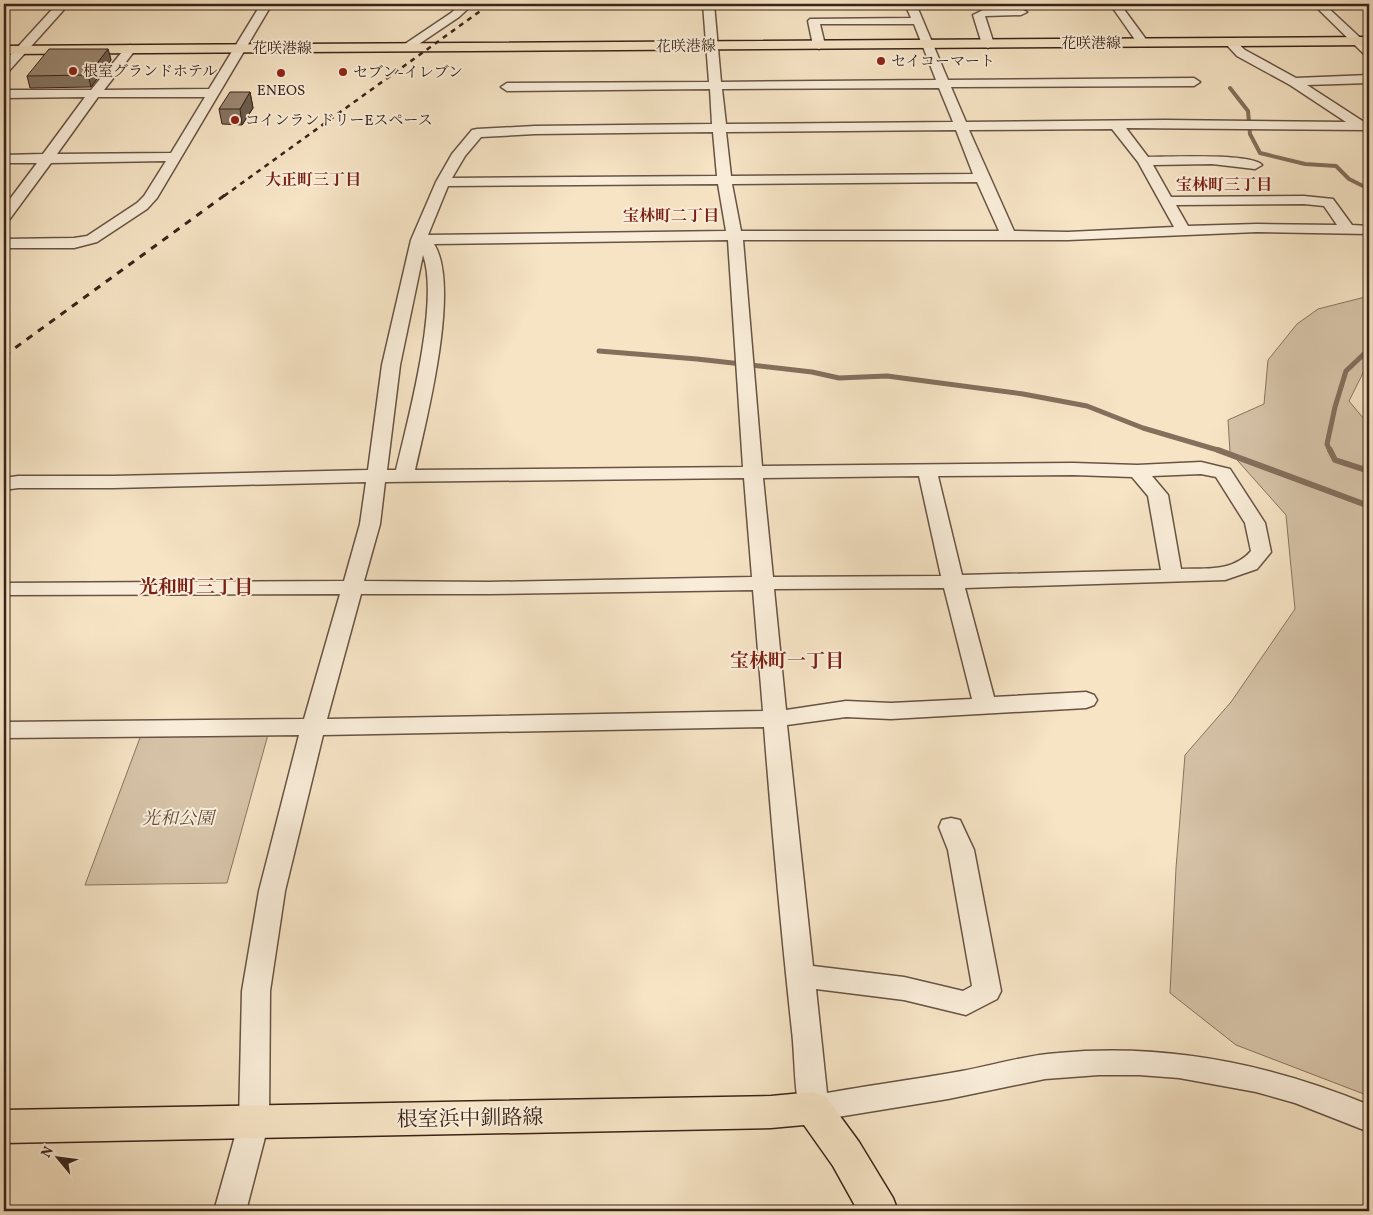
<svg xmlns="http://www.w3.org/2000/svg" width="1373" height="1215" viewBox="0 0 1373 1215" font-family="Vollkorn,'Noto Serif JP',serif">
	<style>
		.green { fill: #d6c3a8; stroke: #887360 }
		.lines { fill: none; stroke-linecap: round; stroke-linejoin: round }
		.stream-far2 { stroke: #846f5d; stroke-width: 4 }
		.stream-far1 { stroke: #846f5d; stroke-width: 5 }
		.stream { stroke: #846f5d; stroke-width: 6 }
		.minor-casing { stroke: #685344; stroke-width: 3 }
		.major-casing { stroke: #392319; stroke-width: 3 }
		.minor { fill: #f9edd9; fill-rule: evenodd }
		.major { fill: #f6e4c5; fill-rule: evenodd }
		.rail-far1 { stroke: #392319; stroke-width: 2.5; stroke-dasharray: 5 5; stroke-linecap: butt }
		.rail { stroke: #392319; stroke-width: 3; stroke-dasharray: 7 7; stroke-linecap: butt }
		.wall { fill: #857462; stroke: #392319 }
		.shaded-wall { fill: #6c5e50; stroke: #392319 }
		.building { fill: #9b8772; stroke: #392319 }
		.poi-dot { fill: #8f2418; stroke: #f9edd9; stroke-width: 2 }
		.labels { text-anchor: middle; stroke-width: 4; stroke-linejoin: round; paint-order: stroke }
		.far-street-label { font-size: 15px; fill: #392319; stroke: #f9edd9 }
		.far-poi-label { font-size: 15px; fill: #392319; stroke: #f9edd9; text-anchor: start }
		.far-neighbourhood-label { font-size: 16px; font-weight: bold; fill: #7a1f14; stroke: #f9edd9 }
		.park-label { font-size: 18px; font-style: italic; fill: #604b3d; stroke: #f9edd9 }
		.neighbourhood-label { font-size: 19px; font-weight: bold; fill: #7a1f14; stroke: #f9edd9 }
		.near-street-label { font-size: 21px; fill: #392319; stroke: #f9edd9 }
	</style>
	<rect width="100%" height="100%" fill="#f6e4c5"/>
	<filter id="stains"><feTurbulence type="fractalNoise" baseFrequency=".004" numOctaves="4"/><feColorMatrix values="0 0 0 0 .2 0 0 0 0 .09 0 0 0 0 .02 0 0 0 .5 -.17"/></filter>
	<radialGradient id="worn" r=".72"><stop offset=".6" stop-color="#630" stop-opacity="0"/><stop offset="1" stop-color="#630" stop-opacity=".3"/></radialGradient>
	<!-- green -->
	<path class="green" d="M 1369,296 L 1369,361 L 1349,401 L 1369,425 L 1369,1096 L 1236,1045 L 1170,993 L 1176,868 L 1185,755 L 1231,702 L 1295,609 L 1286,515 L 1230,452 L 1228,420 L 1264,404 L 1268,360 L 1297,324 L 1318,309 Z
		M 269,731 L 227,883 L 85,885 L 141,735 Z"/>
	<g class="lines">
		<!-- stream-far2 -->
		<path class="stream-far2" d="M 1230,88 L 1248,111 L 1250,134 L 1260,153 L 1305,164 L 1336,166 L 1349,179 L 1369,189"/>
		<!-- stream-far1 -->
		<path class="stream-far1" d="M 599,351 L 697,359 L 812,372 L 839,378 L 887,376 L 1023,394 L 1087,406 L 1143,428 L 1221,451
			M 1330,451 L 1327,444 L 1335,407 L 1346,371 L 1365,353 L 1369,344"/>
		<!-- stream -->
		<path class="stream" d="M 1218,450 L 1369,506
			M 1330,450 L 1335,460 L 1369,471"/>
		<!-- minor casing -->
		<g class="minor-casing">
			<path id="minor" d="M 57,4 L 69,4 L 8,72 L 4,73 L 4,62 Z
				M 261,4 L 272,4 L 157,198 L 147,209 L 97,242 L 74,248 L 4,248 L 4,239 L 74,238 L 87,236 L 137,203 L 144,196 L 166,161 L 51,163 L 9,220 L 4,221 L 4,207 L 37,163 L 4,163 L 4,155 L 43,154 L 85,97 L 4,98 L 4,90 L 91,90 L 126,47 L 130,45 L 136,49 L 104,90 L 209,89 ZM 98,97 L 205,97 L 171,153 L 57,154 Z
				M 461,4 L 473,4 L 459,17 L 410,50 L 402,50 L 400,48 L 402,46 L 451,13 Z
				M 536,4 L 596,4 L 590,7 L 541,8 L 537,7 Z
				M 703,4 L 714,4 L 721,82 L 936,80 L 914,24 L 820,24 L 825,45 L 819,49 L 813,45 L 808,21 L 810,19 L 911,18 L 905,4 L 916,4 L 948,80 L 1194,78 L 1200,82 L 1194,86 L 951,87 L 966,122 L 1165,120 L 1346,122 L 1290,85 L 1237,56 L 1224,42 L 1230,39 L 1234,40 L 1245,50 L 1296,78 L 1369,75 L 1369,83 L 1307,85 L 1364,122 L 1369,122 L 1369,130 L 1126,128 L 1148,157 C 1167,157 1252,153 1262,165 L 1255,169 L 1212,164 L 1153,165 L 1171,197 L 1304,196 L 1333,199 L 1352,225 L 1369,226 L 1369,234 L 1257,232 L 1068,240 L 743,240 L 762,466 L 1073,463 L 1137,465 L 1201,462 L 1230,469 L 1265,523 L 1271,552 L 1257,569 L 1225,580 L 965,588 L 994,697 L 1086,692 L 1094,695 L 1097,700 L 1094,705 L 1086,708 L 891,719 L 846,717 L 787,725 L 813,966 L 904,977 L 963,991 L 972,986 L 948,850 L 939,827 L 942,820 L 951,818 L 960,820 L 974,850 L 1001,991 L 997,999 L 966,1015 L 904,1000 L 816,989 L 827,1093 C 872,1085 917,1079 962,1071 C 994,1065 1026,1055 1058,1053 C 1166,1043 1270,1064 1369,1105 L 1369,1132 L 1295,1103 L 1256,1092 L 1179,1078 L 1139,1075 L 1099,1075 L 1045,1079 L 948,1099 L 813,1121 L 802,1117 C 794,1099 795,1054 792,1031 C 781,930 772,829 764,727 L 323,735 L 285,891 L 270,991 L 269,1122 L 246,1211 L 214,1211 L 239,1122 L 242,991 L 259,891 L 299,735 L 4,738 L 4,722 L 304,719 L 340,594 L 4,595 L 4,583 L 344,581 L 360,524 L 366,482 L 113,488 L 18,488 L 4,490 L 4,478 L 18,476 L 113,476 L 368,470 L 382,365 L 411,240 L 436,182 L 452,154 L 472,130 L 477,129 L 535,126 L 712,124 L 710,89 L 507,91 L 501,87 L 507,83 L 709,82 ZM 939,88 L 953,122 L 726,124 L 722,89 ZM 1112,129 L 1138,162 L 1174,227 L 1068,232 L 1014,231 L 969,130 ZM 956,130 L 973,174 L 731,176 L 726,132 ZM 713,132 L 717,176 L 452,178 L 465,156 L 481,137 L 535,134 ZM 977,182 L 999,231 L 741,231 L 732,184 ZM 718,184 L 726,231 L 428,235 L 448,186 ZM 1304,204 L 1324,206 L 1337,225 L 1257,224 L 1188,226 L 1176,205 ZM 728,240 L 743,467 L 415,470 C 426,421 461,286 434,244 ZM 423,255 C 440,301 408,420 396,470 L 387,470 L 400,365 ZM 1201,474 L 1216,477 L 1245,523 L 1251,551 C 1233,572 1206,568 1181,569 L 1168,495 L 1152,476 ZM 1073,475 L 1132,477 L 1148,496 L 1161,570 L 962,575 L 938,476 ZM 919,476 L 941,576 L 773,577 L 763,478 ZM 744,478 L 752,577 L 489,582 L 364,581 L 380,524 L 385,482 ZM 944,588 L 972,699 L 891,703 L 846,701 L 786,710 L 774,589 ZM 753,590 L 763,711 L 327,719 L 361,594 L 489,594 Z
				M 1110,4 L 1120,4 L 1148,42 L 1146,44 L 1138,44 Z
				M 1313,4 L 1324,4 L 1369,46 L 1369,55 L 1365,55 Z
				M 985,9 L 1021,9 L 1027,12 L 1021,15 L 985,16 L 994,44 L 988,48 L 982,44 L 973,15 Z"/>
		</g>
		<!-- major casing -->
		<g class="major-casing">
			<path id="major" d="M 1369,37 L 1369,45 L 4,54 L 4,46 Z
				M 813,1092 L 826,1097 L 859,1142 L 893,1198 L 898,1211 L 858,1211 L 833,1166 L 804,1125 L 771,1128 L 4,1143 L 4,1110 L 771,1096 Z"/>
		</g>
		<!-- minor -->
		<use href="#minor" class="minor"/>
		<!-- major -->
		<use href="#major" class="major"/>
		<!-- rail-far1 -->
		<path class="rail-far1" d="M 224,196 L 490,4"/>
		<!-- rail -->
		<path class="rail" d="M 4,356 L 225,195"/>
	</g>
	<!-- wall -->
	<path class="wall" d="M 108,49 L 111,60 L 91,87 L 30,88 L 27,76 Z
		M 250,92 L 253,108 L 242,125 L 222,124 L 219,109 Z"/>
	<!-- shaded-wall -->
	<path class="shaded-wall" d="M 108,49 L 111,60 L 91,87 L 88,75 Z
		M 250,92 L 253,108 L 242,125 L 240,109 Z"/>
	<!-- building -->
	<path class="building" d="M 49,49 L 108,49 L 88,75 L 27,76 Z
		M 230,92 L 250,92 L 240,109 L 219,109 Z"/>
	<!-- markers -->
	<g class="poi-dot">
		<circle cx="881" cy="61" r="5"/>
		<circle cx="73" cy="71" r="5"/>
		<circle cx="343" cy="72" r="5"/>
		<circle cx="281" cy="73" r="5"/>
		<circle cx="235" cy="120" r="5"/>
	</g>
	<g class="labels">
		<!-- far-street labels -->
		<g class="far-street-label">
			<text x="1091" y="48">花咲港線</text>
			<text transform="translate(686 46) rotate(-1)" y="5">花咲港線</text>
			<text x="282" y="53">花咲港線</text>
		</g>
		<!-- far-poi labels -->
		<g class="far-poi-label">
			<text x="891" y="66">セイコーマート</text>
			<text x="83" y="76">根室グランドホテル</text>
			<text x="353" y="77">セブン-イレブン</text>
			<text x="281" y="95" text-anchor="middle">ENEOS</text>
			<text x="245" y="125">コインランドリーEスペース</text>
		</g>
		<!-- far-neighbourhood labels -->
		<g class="far-neighbourhood-label">
			<text x="313" y="185">大正町三丁目</text>
			<text x="1224" y="190">宝林町三丁目</text>
			<text x="671" y="221">宝林町二丁目</text>
		</g>
		<!-- park labels -->
		<g class="park-label">
			<text x="178" y="824">光和公園</text>
		</g>
		<!-- neighbourhood labels -->
		<g class="neighbourhood-label">
			<text x="196" y="593">光和町三丁目</text>
			<text x="787" y="667">宝林町一丁目</text>
		</g>
		<!-- near-street labels -->
		<g class="near-street-label">
			<text transform="translate(470 1118) rotate(-1)" y="7">根室浜中釧路線</text>
		</g>
	</g>
	<!-- margin -->
	<rect width="1373" height="1215" fill="none" stroke="#f6e4c5" stroke-width="20"/>
	<rect x="5" y="5" width="1363" height="1205" fill="none" stroke="#392319" stroke-width="2.5"/>
	<rect x="10" y="10" width="1353" height="1195" fill="none" stroke="#392319"/>
	<!-- north arrow -->
	<g transform="translate(58 1158) rotate(299)" stroke="#f9edd9" stroke-width="4" paint-order="stroke">
	<path d="M0-4L9 19L0 12L-9 19Z" fill="#392319"/>
	<text y="-8" font-size="14" font-weight="bold" text-anchor="middle" fill="#392319">N</text>
	</g>
	<rect width="100%" height="100%" filter="url(#stains)"/>
	<rect width="100%" height="100%" fill="url(#worn)"/>
</svg>
